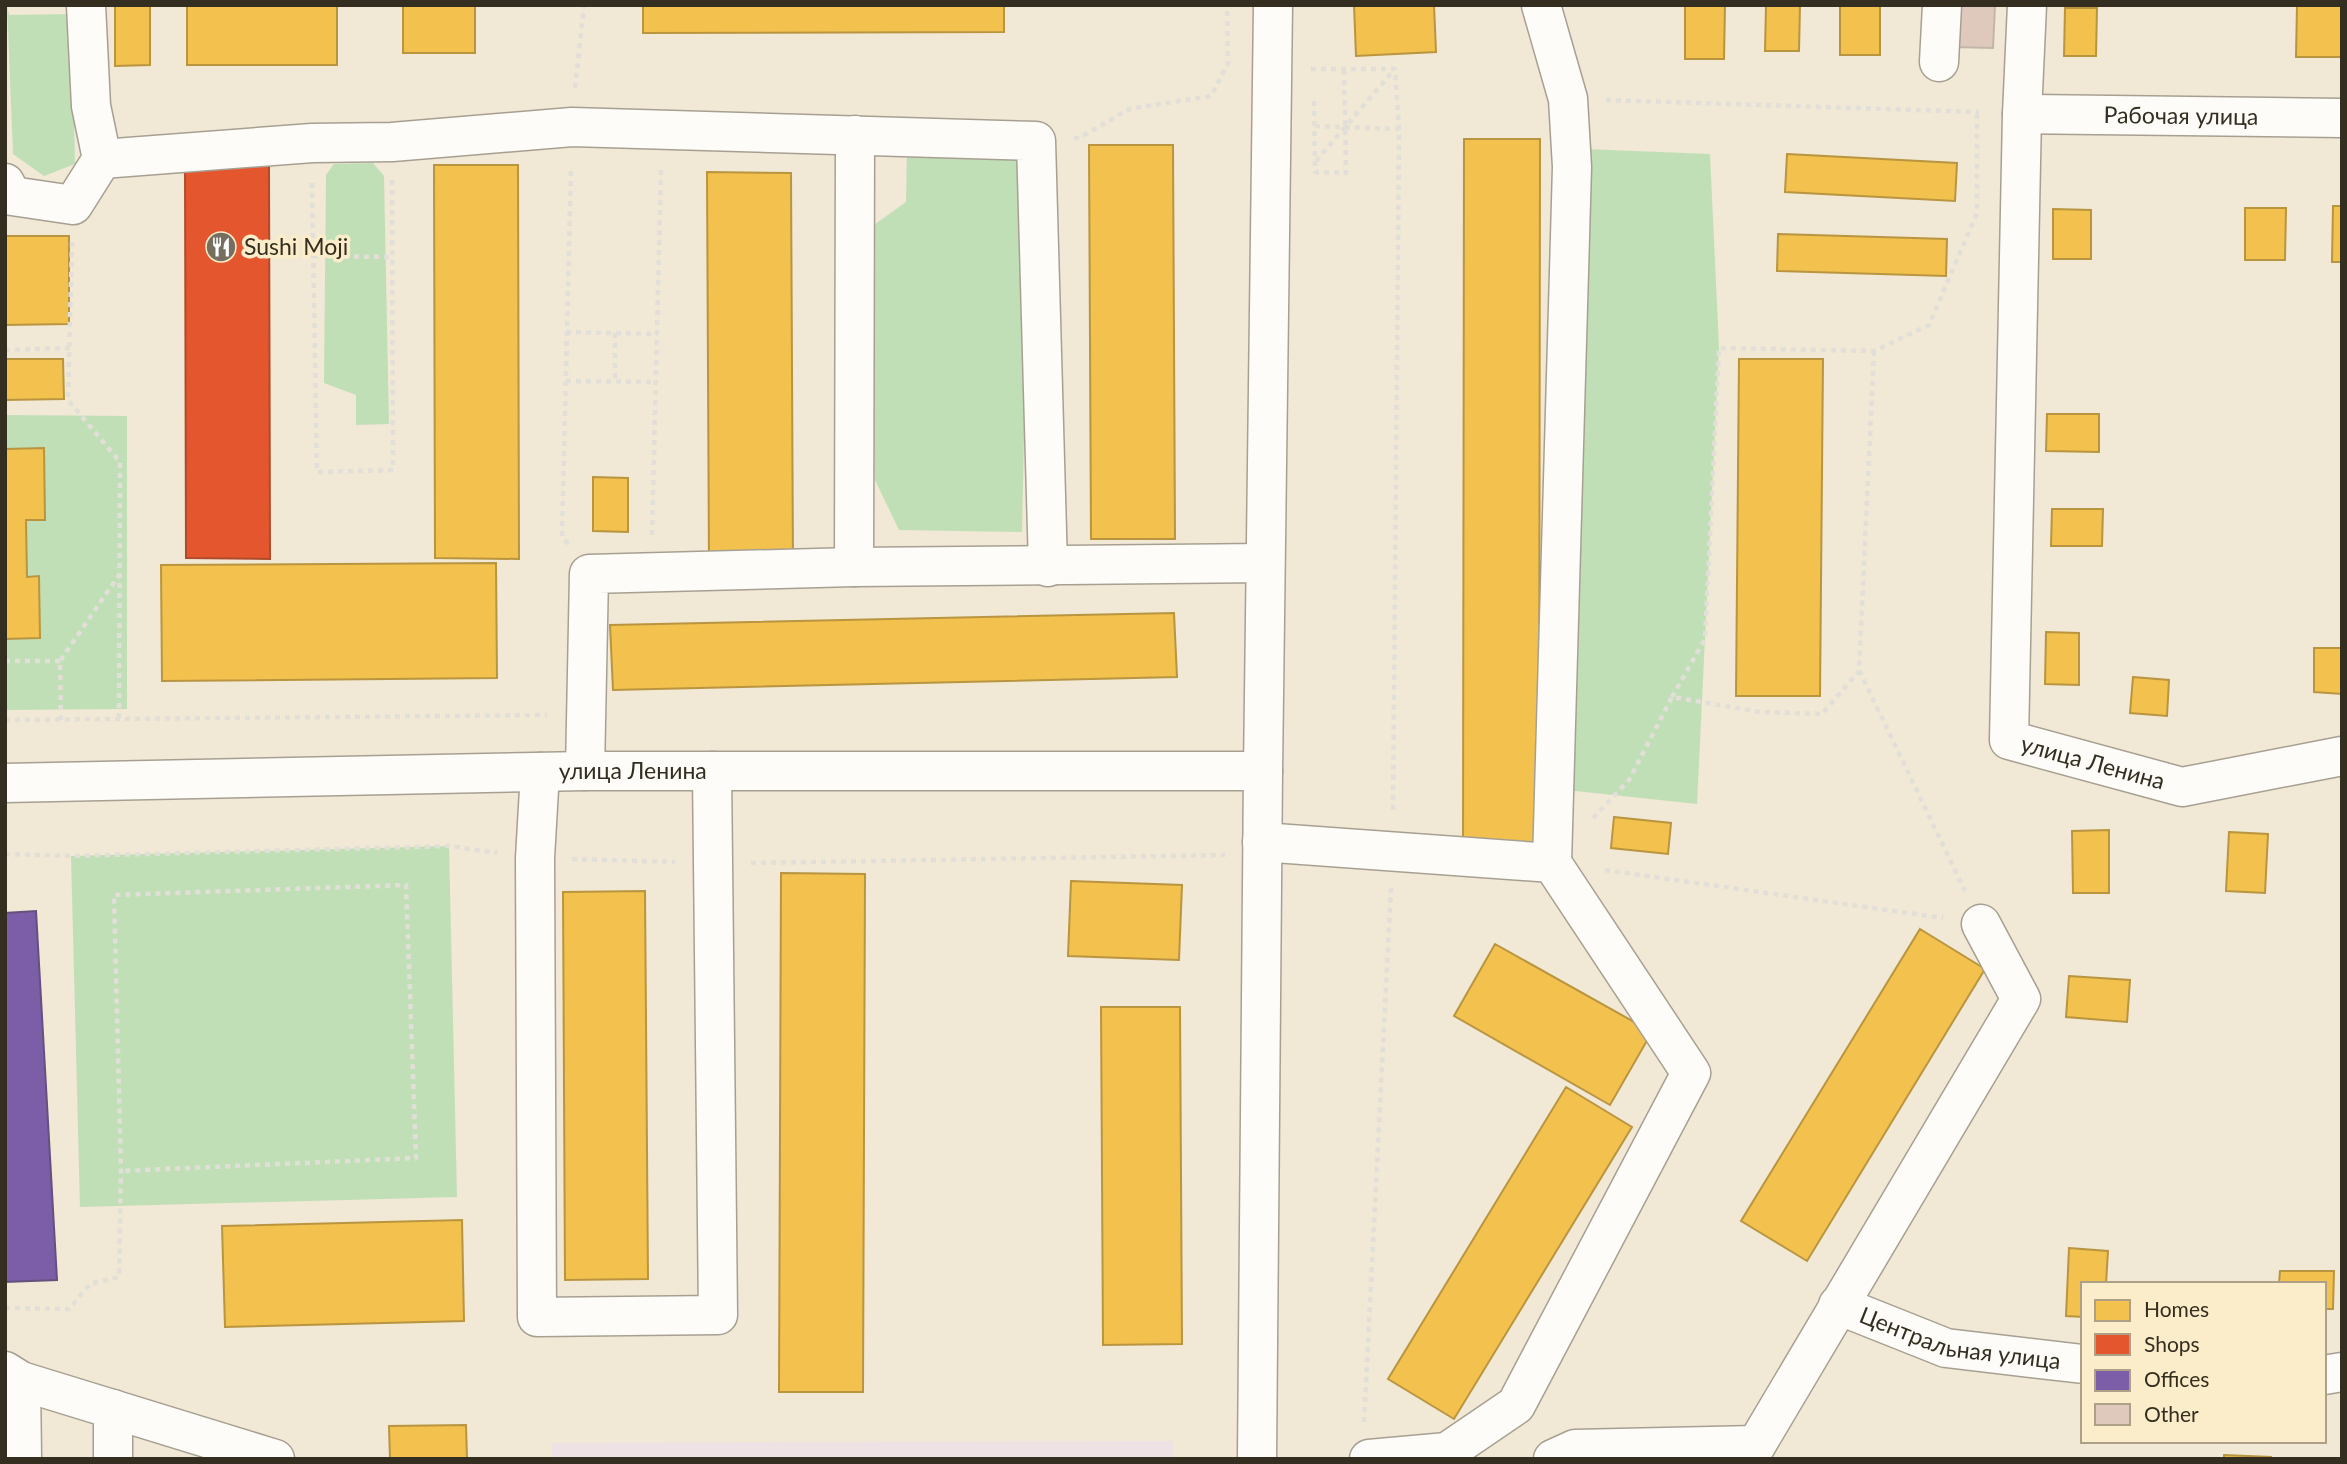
<svg xmlns="http://www.w3.org/2000/svg" width="2347" height="1464" viewBox="0 0 2347 1464" font-family="Lato,sans-serif">
	<style>
		.education { fill: #efe2e4 }
		.green { fill: #c1dfb7 }
		.homes { fill: #f2c14e; stroke: #b99540; stroke-width: 2 }
		.shops { fill: #e4572e; stroke: #af4b2a; stroke-width: 2 }
		.offices { fill: #7b5ea7; stroke: #66507e; stroke-width: 2 }
		.building { fill: #dfc9bc; stroke: #c2b6ac; stroke-width: 2 }
		.lines { fill: none; stroke-linecap: round; stroke-linejoin: round }
		.minor-casing { stroke: #a7a092; stroke-width: 41 }
		.path { stroke: #e2dfd8; stroke-width: 4.5; stroke-dasharray: 5 5; stroke-linecap: butt }
		.minor { stroke: #fdfcf9; stroke-width: 38 }
		.labels { text-anchor: middle; stroke-width: 7; stroke-linejoin: round; paint-order: stroke }
		.street-label { font-size: 23px; fill: #342e20; stroke: #fcedca }
		.poi-label { font-size: 23px; fill: #342e20; stroke: #fcedca; text-anchor: start }
	</style>
	<rect width="100%" height="100%" fill="#f1e8d5"/>
	<!-- education -->
	<path class="education" d="M 1173,1441 L 1173,1459 L 552,1459 L 552,1443 Z"/>
	<!-- green -->
	<path class="green" d="M 7,5 L 9,15 L 72,14 L 75,164 L 44,176 L 13,154 Z
		M 907,147 L 1030,150 L 1022,532 L 899,530 L 875,480 L 867,230 L 906,202 Z
		M 1584,149 L 1710,154 L 1719,348 L 1697,804 L 1566,790 Z
		M 373,163 L 384,176 L 389,424 L 356,425 L 356,395 L 324,383 L 326,175 L 334,164 Z
		M 5,415 L 127,416 L 127,709 L 5,710 Z
		M 449,846 L 457,1197 L 80,1207 L 71,856 Z"/>
	<!-- homes -->
	<path class="homes" d="M 115,5 L 150,5 L 150,65 L 115,66 Z
		M 187,5 L 337,5 L 337,65 L 187,65 Z
		M 403,5 L 475,5 L 475,53 L 403,53 Z
		M 643,5 L 1004,5 L 1004,32 L 643,33 Z
		M 1354,5 L 1434,5 L 1436,52 L 1356,56 Z
		M 1685,5 L 1725,5 L 1724,59 L 1685,59 Z
		M 1766,5 L 1800,5 L 1799,51 L 1765,51 Z
		M 1840,5 L 1880,5 L 1880,55 L 1840,55 Z
		M 2297,5 L 2342,5 L 2342,57 L 2296,57 Z
		M 2065,8 L 2097,8 L 2096,56 L 2064,56 Z
		M 1464,139 L 1540,139 L 1539,851 L 1463,851 Z
		M 1089,145 L 1173,145 L 1175,539 L 1091,539 Z
		M 1787,154 L 1957,163 L 1955,201 L 1785,192 Z
		M 434,165 L 518,165 L 519,559 L 435,558 Z
		M 707,172 L 791,173 L 793,566 L 709,566 Z
		M 2333,206 L 2342,206 L 2342,262 L 2332,262 Z
		M 2245,208 L 2286,208 L 2285,260 L 2245,260 Z
		M 2053,209 L 2091,210 L 2091,259 L 2053,259 Z
		M 1778,234 L 1947,239 L 1946,276 L 1777,271 Z
		M 5,236 L 69,236 L 69,324 L 5,325 Z
		M 5,359 L 63,359 L 64,399 L 5,400 Z
		M 1739,359 L 1823,359 L 1820,696 L 1736,696 Z
		M 2047,414 L 2099,414 L 2099,452 L 2046,451 Z
		M 44,448 L 45,520 L 26,520 L 27,577 L 39,576 L 40,638 L 5,639 L 5,449 Z
		M 593,477 L 628,478 L 628,532 L 593,531 Z
		M 2052,509 L 2103,509 L 2102,546 L 2051,546 Z
		M 496,563 L 497,678 L 162,681 L 161,565 Z
		M 1174,613 L 1177,677 L 613,690 L 610,625 Z
		M 2046,632 L 2079,633 L 2079,685 L 2045,684 Z
		M 2314,648 L 2342,648 L 2342,694 L 2314,692 Z
		M 2133,677 L 2169,680 L 2167,716 L 2130,713 Z
		M 1614,817 L 1671,823 L 1668,854 L 1611,848 Z
		M 2109,830 L 2109,893 L 2073,893 L 2072,831 Z
		M 2229,832 L 2268,834 L 2265,893 L 2226,891 Z
		M 781,873 L 865,874 L 863,1392 L 779,1392 Z
		M 1071,881 L 1182,885 L 1179,960 L 1068,956 Z
		M 645,891 L 648,1279 L 565,1280 L 563,892 Z
		M 1920,929 L 1985,969 L 1807,1261 L 1741,1221 Z
		M 1495,944 L 1652,1032 L 1610,1105 L 1454,1016 Z
		M 2069,976 L 2130,980 L 2127,1022 L 2066,1017 Z
		M 1101,1007 L 1180,1007 L 1182,1344 L 1103,1345 Z
		M 1566,1087 L 1632,1127 L 1454,1419 L 1388,1379 Z
		M 462,1220 L 464,1321 L 225,1327 L 222,1226 Z
		M 2069,1248 L 2108,1251 L 2106,1284 L 2083,1284 L 2083,1317 L 2066,1316 Z
		M 2280,1271 L 2334,1271 L 2333,1309 L 2324,1309 L 2324,1284 L 2279,1284 Z
		M 466,1425 L 467,1459 L 390,1459 L 389,1426 Z
		M 2224,1455 L 2271,1457 L 2271,1459 L 2224,1459 Z"/>
	<!-- shops -->
	<path class="shops" d="M 185,164 L 269,165 L 270,559 L 186,558 Z"/>
	<!-- offices -->
	<path class="offices" d="M 36,911 L 57,1280 L 5,1282 L 5,913 Z"/>
	<!-- building -->
	<path class="building" d="M 1957,5 L 1995,5 L 1993,48 L 1954,47 Z"/>
	<g class="lines">
		<!-- minor casing -->
		<g class="minor-casing">
			<g id="minor">
				<path id="s1" d="M 2027,5 L 2022,114 L 2009,740 L 2182,787 L 2342,756"/>
				<path d="M 1939,62 L 1942,5"/>
				<path id="s2" d="M 2022,114 L 2342,118"/>
				<path d="M 102,159 L 312,143 L 392,142 L 572,127 L 1036,141 L 1048,567"/>
				<path d="M 5,183 L 12,196 L 73,205 L 102,159 L 91,106 L 86,5"/>
				<path d="M 854,567 L 855,135"/>
				<path d="M 585,771 L 589,574 L 854,567 L 1265,563"/>
				<path d="M 540,772 L 535,858 L 537,1317 L 718,1315 L 712,771"/>
				<path id="s3" d="M 5,783 L 585,771 L 1263,771"/>
				<path d="M 1262,842 L 1552,863 L 1572,167 L 1568,99 L 1541,5"/>
				<path id="s4" d="M 1838,1305 L 1946,1348 L 2083,1364"/>
				<path d="M 5,1371 L 21,1381 L 275,1459"/>
				<path d="M 2324,1375 L 2342,1372"/>
				<path d="M 21,1381 L 22,1459"/>
				<path d="M 113,1459 L 113,1409"/>
				<path d="M 1257,1459 L 1263,771 L 1273,5"/>
				<path d="M 1369,1459 L 1447,1452 L 1516,1405 L 1691,1073 L 1552,863"/>
				<path d="M 1553,1459 L 1575,1449 L 1756,1445"/>
				<path d="M 1748,1459 L 2021,999 L 1981,924"/>
			</g>
		</g>
		<!-- path -->
		<path class="path" d="M 1311,69 L 1395,69 L 1399,129 L 1393,813
			M 575,88 L 584,5
			M 1606,100 L 1979,112
			M 1314,101 L 1315,172 L 1346,173 L 1344,69
			M 1315,126 L 1399,129
			M 1074,138 L 1079,138 L 1129,109 L 1211,96 L 1228,63 L 1227,5
			M 1316,161 L 1394,70
			M 312,183 L 317,472 L 393,470 L 392,179
			M 72,242 L 68,400 L 120,462 L 119,719
			M 314,256 L 392,257
			M 566,332 L 657,334
			M 615,333 L 615,381
			M 5,350 L 70,348
			M 1874,351 L 1859,670 L 1965,891
			M 566,381 L 656,382
			M 652,535 L 661,169
			M 568,544 L 562,536 L 571,167
			M 5,661 L 60,661
			M 1672,697 L 1705,639 L 1719,348 L 1874,351 L 1929,325 L 1977,213 L 1977,112
			M 5,720 L 547,715
			M 61,720 L 60,661 L 119,575
			M 1593,818 L 1629,780 L 1672,697 L 1760,712 L 1822,714 L 1859,671
			M 5,854 L 71,856 L 449,846 L 497,853
			M 572,859 L 675,862
			M 751,863 L 1225,855
			M 1605,870 L 1943,918
			M 5,1308 L 69,1309 L 90,1284 L 119,1277 L 121,1171 L 114,895 L 406,885 L 416,1158 L 121,1171
			M 1364,1422 L 1391,888"/>
		<!-- minor -->
		<use href="#minor" class="minor"/>
	</g>
	<!-- icons -->
	<defs>
		<g id="restaurant-disc" transform="scale(1.575)"><circle r="9.5" fill="#766f5f" stroke="#fcedca"/><path d="M-5-6h1v4h1v-4h1v4h1v-4h1v5L-1.5 .5V6h-2V.5L-5-1ZM5-6V6H3V1.5H1.5Q1.5-4 5-6Z" fill="#fff"/></g>
	</defs>
	<g fill-rule="evenodd">
		<use href="#restaurant-disc" x="221" y="247"/>
	</g>
	<g class="labels">
		<!-- street labels -->
		<g class="street-label">
			<text dy="8" stroke="none"><textPath href="#s2" startOffset="159">Рабочая улица</textPath></text>
			<text dy="8" stroke="none"><textPath href="#s1" startOffset="822">улица Ленина</textPath></text>
			<text dy="8" stroke="none"><textPath href="#s3" startOffset="628">улица Ленина</textPath></text>
			<text dy="8" stroke="none"><textPath href="#s4" startOffset="128">Центральная улица</textPath></text>
		</g>
		<!-- poi labels -->
		<g class="poi-label">
			<text x="244" y="255">Sushi Moji</text>
		</g>
	</g>
	<!-- border -->
	<rect width="2347" height="1464" fill="none" stroke="#342e20" stroke-width="14"/>
	<!-- legend -->
	<rect x="2081" y="1282" width="245" height="161" fill="#fcedca" stroke="#aca186" stroke-width="2"/>
	<rect x="2095" y="1300" width="35" height="21" fill="#f2c14e" stroke="#aca186" stroke-width="2"/>
	<text x="2144" y="1317" font-size="21" fill="#342e20">Homes</text>
	<rect x="2095" y="1334" width="35" height="21" fill="#e4572e" stroke="#aca186" stroke-width="2"/>
	<text x="2144" y="1352" font-size="21" fill="#342e20">Shops</text>
	<rect x="2095" y="1370" width="35" height="21" fill="#7b5ea7" stroke="#aca186" stroke-width="2"/>
	<text x="2144" y="1387" font-size="21" fill="#342e20">Offices</text>
	<rect x="2095" y="1404" width="35" height="21" fill="#dfc9bc" stroke="#aca186" stroke-width="2"/>
	<text x="2144" y="1422" font-size="21" fill="#342e20">Other</text>
</svg>
